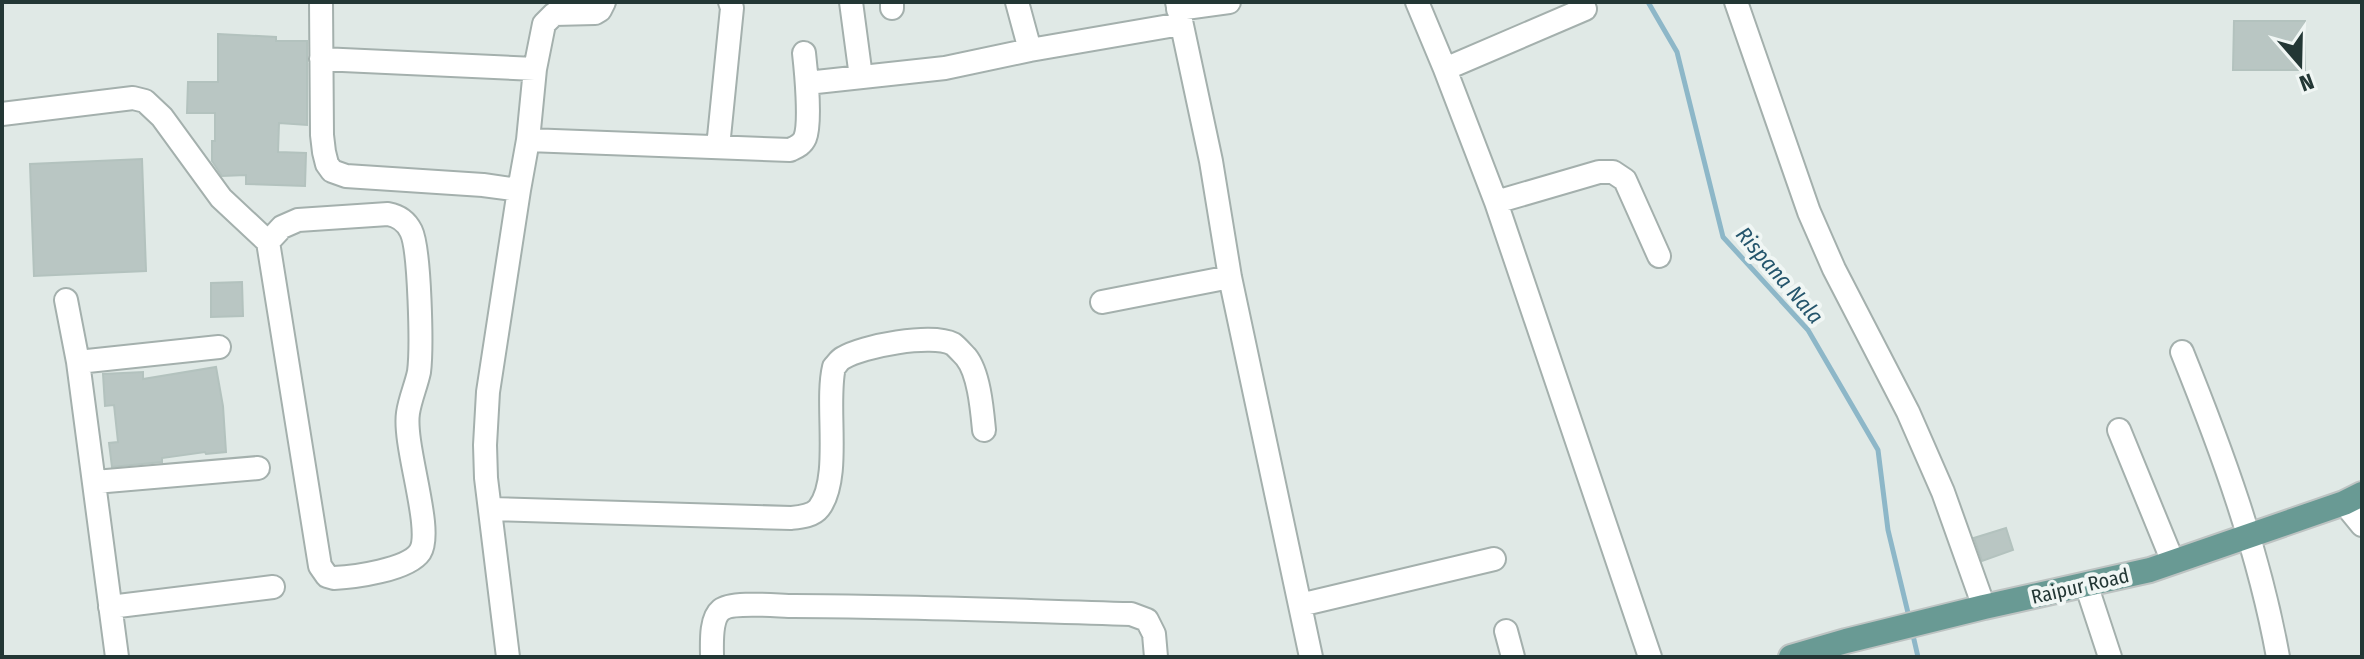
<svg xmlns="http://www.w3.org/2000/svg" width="2364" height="659" viewBox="0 0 2364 659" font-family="'Fira Sans Condensed',sans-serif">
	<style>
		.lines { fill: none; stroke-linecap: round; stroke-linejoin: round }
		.stream { stroke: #8db7c8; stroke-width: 5 }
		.building { fill: #b9c6c3; stroke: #b3c2be; stroke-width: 2 }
		.minor-casing { stroke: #a4b0ad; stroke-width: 26 }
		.major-casing { stroke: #bdc3c2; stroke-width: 28 }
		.minor { stroke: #fff; stroke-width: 22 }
		.major { stroke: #699a94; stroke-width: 24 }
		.labels { text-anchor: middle; stroke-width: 8; stroke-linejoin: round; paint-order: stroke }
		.street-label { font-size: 20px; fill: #233735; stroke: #f0f6f4 }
		.water-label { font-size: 22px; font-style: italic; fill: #24556c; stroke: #f0f6f4 }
	</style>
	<rect width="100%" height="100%" fill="#e0e9e6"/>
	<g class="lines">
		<!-- stream -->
		<path class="stream" d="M 1648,2 L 1677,52 L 1723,237 L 1808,330 L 1878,450 L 1888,530 L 1909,617
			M 1912,631 L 1918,657"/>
	</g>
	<!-- building -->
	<path class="building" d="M 2234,21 L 2305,21 L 2305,70 L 2233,70 Z
		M 218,34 L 276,37 L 276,41 L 307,41 L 307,125 L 279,123 L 278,152 L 306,153 L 305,186 L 246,184 L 246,175 L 222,176 L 212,161 L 212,141 L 215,141 L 215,113 L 187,113 L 188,82 L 218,82 Z
		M 142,159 L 146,271 L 34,276 L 30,164 Z
		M 242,282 L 243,316 L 211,317 L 211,283 Z
		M 216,367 L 223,406 L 226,452 L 206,454 L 205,452 L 162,458 L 162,462 L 112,467 L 109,443 L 118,442 L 114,405 L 105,406 L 103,374 L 143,372 L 143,379 Z
		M 2006,528 L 2013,550 L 1982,561 L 1974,538 Z"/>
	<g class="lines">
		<!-- minor casing -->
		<g class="minor-casing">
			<path id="minor" d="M 321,2 L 322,135 L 324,152 L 327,164 L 332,171 L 346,176 L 483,185 L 519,190 L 488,392 L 485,445 L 486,478 L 508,657
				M 851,2 L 861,77
				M 892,2 L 892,8
				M 1017,2 L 1030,50
				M 1177,2 L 1211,161 L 1230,277 L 1311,657
				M 1417,2 L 1445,69 L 1496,202 L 1650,657
				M 1736,2 L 1809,212 L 1834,269 L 1908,412 L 1943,492 L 1984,607
				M 1178,9 L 1229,2
				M 321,59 L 535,69
				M 1445,69 L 1585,9
				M 807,83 L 945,68 L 1030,50 L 1181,24
				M 2,114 L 133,98 L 145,101 L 162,117 L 221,198 L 268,242
				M 528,140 L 790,150 C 796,147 802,145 805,138 C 811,123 806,71 804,53
				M 718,147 L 732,8 L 730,2
				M 519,190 L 528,140 L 535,69 L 544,24 L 554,14 L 595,13 L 600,10 L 604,2
				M 1496,202 L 1599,172 L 1613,172 L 1625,180 L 1659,256
				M 388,214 C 399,216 406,221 411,231 C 420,249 422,349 419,372 C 416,386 410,399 408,413 C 403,446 434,530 420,552 C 408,570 354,577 334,578 L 327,576 L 320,566 L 268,242 L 282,227 L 298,220 Z
				M 66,300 L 78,362 L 117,657
				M 1102,302 L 1230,277
				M 2182,352 C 2222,451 2259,552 2278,657
				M 78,362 L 219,347
				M 2119,430 L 2173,562
				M 95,482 L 258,468
				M 2344,503 L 2362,525
				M 491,509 L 791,518 C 801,517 813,516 819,508 C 842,478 825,404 834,367 C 837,364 839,360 843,358 C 862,346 932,333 953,344 C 957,347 963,354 966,357 C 979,373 982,409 984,430
				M 2086,584 L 2110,657
				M 1300,605 L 1494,559
				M 110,607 L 273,587
				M 1506,631 L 1513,657
				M 712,657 C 712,644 710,619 721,610 C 732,601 778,606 794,606 C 906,606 1019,611 1131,614 L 1147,620 L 1154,634 L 1156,657"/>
		</g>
		<!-- major casing -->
		<g class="major-casing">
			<path id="major" d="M 1791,657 L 1846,641 L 1984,607 L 2150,570 L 2344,503 L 2362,494"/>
		</g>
		<!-- minor -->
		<use href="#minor" class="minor"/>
		<!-- major -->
		<use href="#major" class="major"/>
	</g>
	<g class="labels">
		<!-- street labels -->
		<g class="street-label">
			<text transform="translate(2080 586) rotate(-13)" y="7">Raipur Road</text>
		</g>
		<!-- water labels -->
		<g class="water-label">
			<text transform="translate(1780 275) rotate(49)" y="8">Rispana Nala</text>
		</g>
	</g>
	<!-- border -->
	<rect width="2364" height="659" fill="none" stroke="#233735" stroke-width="8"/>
	<!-- north arrow -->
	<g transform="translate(2300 64) rotate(160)" stroke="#f0f6f4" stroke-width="6" paint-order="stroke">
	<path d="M0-6L14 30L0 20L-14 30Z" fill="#233735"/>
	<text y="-12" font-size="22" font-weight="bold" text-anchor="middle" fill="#233735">N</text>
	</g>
</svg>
